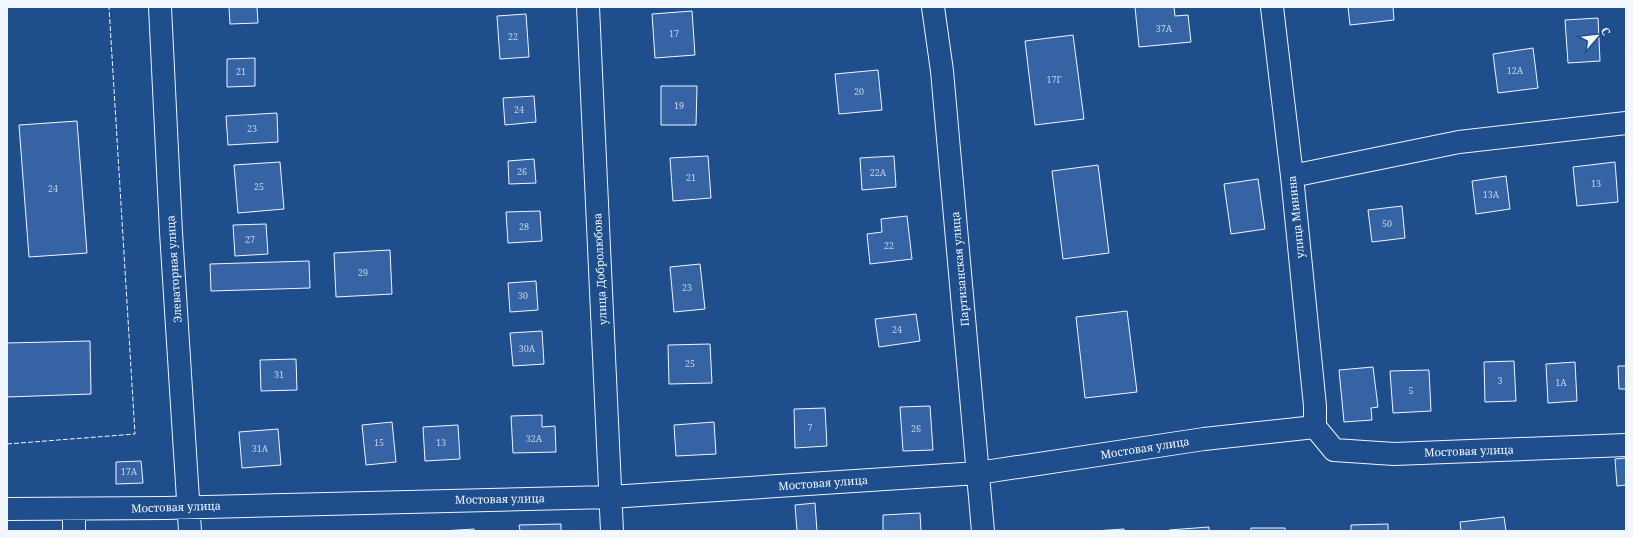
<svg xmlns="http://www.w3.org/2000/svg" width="1633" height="538" viewBox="0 0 1633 538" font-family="'Noto Serif',serif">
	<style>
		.building { fill: #3563a3; stroke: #f2f6ff }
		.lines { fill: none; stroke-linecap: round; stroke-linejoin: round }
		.minor-casing { stroke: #f2f6ff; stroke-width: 24 }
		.minor { stroke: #1f4e8c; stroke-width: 22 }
		.fence { stroke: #f2f6ff; stroke-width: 1; stroke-dasharray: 5 2; stroke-linecap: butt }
		.labels { text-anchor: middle; stroke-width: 3; stroke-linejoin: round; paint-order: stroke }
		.number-label { font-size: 9px; fill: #c3d1e8 }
		.street-label { font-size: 11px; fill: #f2f6ff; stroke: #1f4e8c }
	</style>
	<rect width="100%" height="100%" fill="#1f4e8c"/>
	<!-- building -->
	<path class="building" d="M 229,7 L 257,7 L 258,23 L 230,24 Z
		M 1135,7 L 1174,7 L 1175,16 L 1188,15 L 1191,42 L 1139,47 Z
		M 1348,7 L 1393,7 L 1394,20 L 1350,25 Z
		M 692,11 L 695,55 L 655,58 L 652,14 Z
		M 526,14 L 529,57 L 500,59 L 497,16 Z
		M 1598,18 L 1600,61 L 1568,63 L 1565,20 Z
		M 1073,35 L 1084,119 L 1035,125 L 1025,41 Z
		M 1533,48 L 1538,88 L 1498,93 L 1493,54 Z
		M 255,58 L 255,86 L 227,87 L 227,59 Z
		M 878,70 L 882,110 L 839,114 L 835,74 Z
		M 661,86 L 697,86 L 696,125 L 661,125 Z
		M 534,96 L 536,122 L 505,125 L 503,98 Z
		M 277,113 L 278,142 L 228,145 L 226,116 Z
		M 77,121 L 87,253 L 29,257 L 19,125 Z
		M 708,156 L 711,198 L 673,201 L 670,158 Z
		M 894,156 L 896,187 L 862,190 L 860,158 Z
		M 534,159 L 536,183 L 509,184 L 508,161 Z
		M 280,162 L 284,209 L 238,213 L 234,165 Z
		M 1615,162 L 1618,202 L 1577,206 L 1573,167 Z
		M 1098,165 L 1109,253 L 1063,259 L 1052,171 Z
		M 1506,176 L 1510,209 L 1476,214 L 1472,181 Z
		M 1258,179 L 1265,229 L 1231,234 L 1224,184 Z
		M 1402,206 L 1405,238 L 1372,242 L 1368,210 Z
		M 540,211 L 542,241 L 508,243 L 506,212 Z
		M 907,216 L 912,259 L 870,264 L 867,234 L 882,232 L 881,219 Z
		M 266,224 L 268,254 L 235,256 L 233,225 Z
		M 390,250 L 392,294 L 336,297 L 334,253 Z
		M 309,261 L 310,288 L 211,291 L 210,264 Z
		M 700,264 L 705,309 L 674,312 L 670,267 Z
		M 536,281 L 538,310 L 510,312 L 508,283 Z
		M 1127,311 L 1137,392 L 1085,398 L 1076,317 Z
		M 916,314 L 920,341 L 879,347 L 875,319 Z
		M 542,331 L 544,364 L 513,366 L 510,333 Z
		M 90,341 L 91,394 L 7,397 L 7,343 Z
		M 710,344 L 712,383 L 669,384 L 668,345 Z
		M 296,359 L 297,390 L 261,391 L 260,360 Z
		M 1514,361 L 1516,401 L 1485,402 L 1484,362 Z
		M 1575,362 L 1577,401 L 1548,403 L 1546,364 Z
		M 1618,366 L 1626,366 L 1626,389 L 1619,389 Z
		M 1373,367 L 1378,407 L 1371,408 L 1372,420 L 1344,422 L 1339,370 Z
		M 1429,370 L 1431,411 L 1393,413 L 1390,371 Z
		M 930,406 L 933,450 L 903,451 L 900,407 Z
		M 825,408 L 827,446 L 795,448 L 794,409 Z
		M 542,415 L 542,427 L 555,426 L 556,452 L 513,453 L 511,416 Z
		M 392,422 L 396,462 L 366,465 L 362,425 Z
		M 714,422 L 716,454 L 676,456 L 674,425 Z
		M 458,425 L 460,459 L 425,461 L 423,427 Z
		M 278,429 L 281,465 L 242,468 L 239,432 Z
		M 1626,458 L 1626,485 L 1617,486 L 1615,459 Z
		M 141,461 L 143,483 L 116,484 L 116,462 Z
		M 815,503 L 817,531 L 797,531 L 795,505 Z
		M 920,513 L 921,531 L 883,531 L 883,515 Z
		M 1504,517 L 1506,531 L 1461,531 L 1460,522 Z
		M 561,524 L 561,531 L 520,531 L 519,525 Z
		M 1388,524 L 1388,531 L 1351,531 L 1351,525 Z
		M 1209,527 L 1209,531 L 1169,531 L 1169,530 Z
		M 1251,528 L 1285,528 L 1285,531 L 1251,531 Z
		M 474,529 L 474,531 L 442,531 Z
		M 1124,529 L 1124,531 L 1094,531 Z"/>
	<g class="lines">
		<!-- minor casing -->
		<g class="minor-casing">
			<path id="minor" d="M 160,7 L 171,232 L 190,531
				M 588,7 L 612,531
				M 933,7 L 942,71 L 983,531
				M 1272,7 L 1292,176 L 1315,406 L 1315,427
				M 1292,176 L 1459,142 L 1626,123
				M 1315,427 L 1334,450 L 1394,454 L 1626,445
				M 7,509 L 165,508 L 610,497 L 978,473 L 1204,439 L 1315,427
				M 74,509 L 74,531"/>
		</g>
		<!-- minor -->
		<use href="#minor" class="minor"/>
		<!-- fence -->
		<path class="fence" d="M 7,444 L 135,434 L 109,7"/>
	</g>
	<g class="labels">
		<!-- number labels -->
		<g class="number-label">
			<text x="1164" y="32">37А</text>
			<text x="674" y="37">17</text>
			<text x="513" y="40">22</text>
			<text x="1515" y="74">12А</text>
			<text x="241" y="75">21</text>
			<text x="1054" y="83">17Г</text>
			<text x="859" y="95">20</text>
			<text x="679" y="109">19</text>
			<text x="519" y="113">24</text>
			<text x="252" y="132">23</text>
			<text x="522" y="175">26</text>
			<text x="878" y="176">22А</text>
			<text x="691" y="181">21</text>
			<text x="1596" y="187">13</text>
			<text x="259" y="190">25</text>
			<text x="53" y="192">24</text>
			<text x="1491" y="198">13А</text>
			<text x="1387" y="227">50</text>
			<text x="524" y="230">28</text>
			<text x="250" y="243">27</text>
			<text x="889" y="249">22</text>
			<text x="363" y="276">29</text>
			<text x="687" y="291">23</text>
			<text x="523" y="299">30</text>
			<text x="897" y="333">24</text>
			<text x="527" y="352">30А</text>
			<text x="690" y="367">25</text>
			<text x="279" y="378">31</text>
			<text x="1500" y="384">3</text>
			<text x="1561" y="386">1А</text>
			<text x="1411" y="394">5</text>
			<text x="810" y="431">7</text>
			<text x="916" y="432">26</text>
			<text x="534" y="442">32А</text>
			<text x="379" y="446">15</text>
			<text x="441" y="446">13</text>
			<text x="260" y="452">31А</text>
			<text x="129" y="475">17А</text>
		</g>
		<!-- street labels -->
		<g class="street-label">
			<text transform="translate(1296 217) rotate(-96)" y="4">улица Минина</text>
			<text transform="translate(174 269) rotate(-94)" y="4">Элеваторная улица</text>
			<text transform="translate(600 269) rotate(-93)" y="4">улица Добролюбова</text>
			<text transform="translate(960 269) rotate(-95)" y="4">Партизанская улица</text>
			<text transform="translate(1145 448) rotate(-9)" y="4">Мостовая улица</text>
			<text transform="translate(1469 451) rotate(-2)" y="4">Мостовая улица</text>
			<text transform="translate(823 483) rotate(-4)" y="4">Мостовая улица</text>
			<text transform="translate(500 499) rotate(-1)" y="4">Мостовая улица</text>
			<text transform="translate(176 507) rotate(-2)" y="4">Мостовая улица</text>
		</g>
	</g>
	<!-- border -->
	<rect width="1633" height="538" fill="none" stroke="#f2f6ff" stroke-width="16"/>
	<!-- north arrow -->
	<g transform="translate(1597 36) rotate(62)" stroke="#1f4e8c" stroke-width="3" paint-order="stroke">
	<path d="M0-3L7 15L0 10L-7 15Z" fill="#f2f6ff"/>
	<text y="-6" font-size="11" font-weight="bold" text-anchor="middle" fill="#f2f6ff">С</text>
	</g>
</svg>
